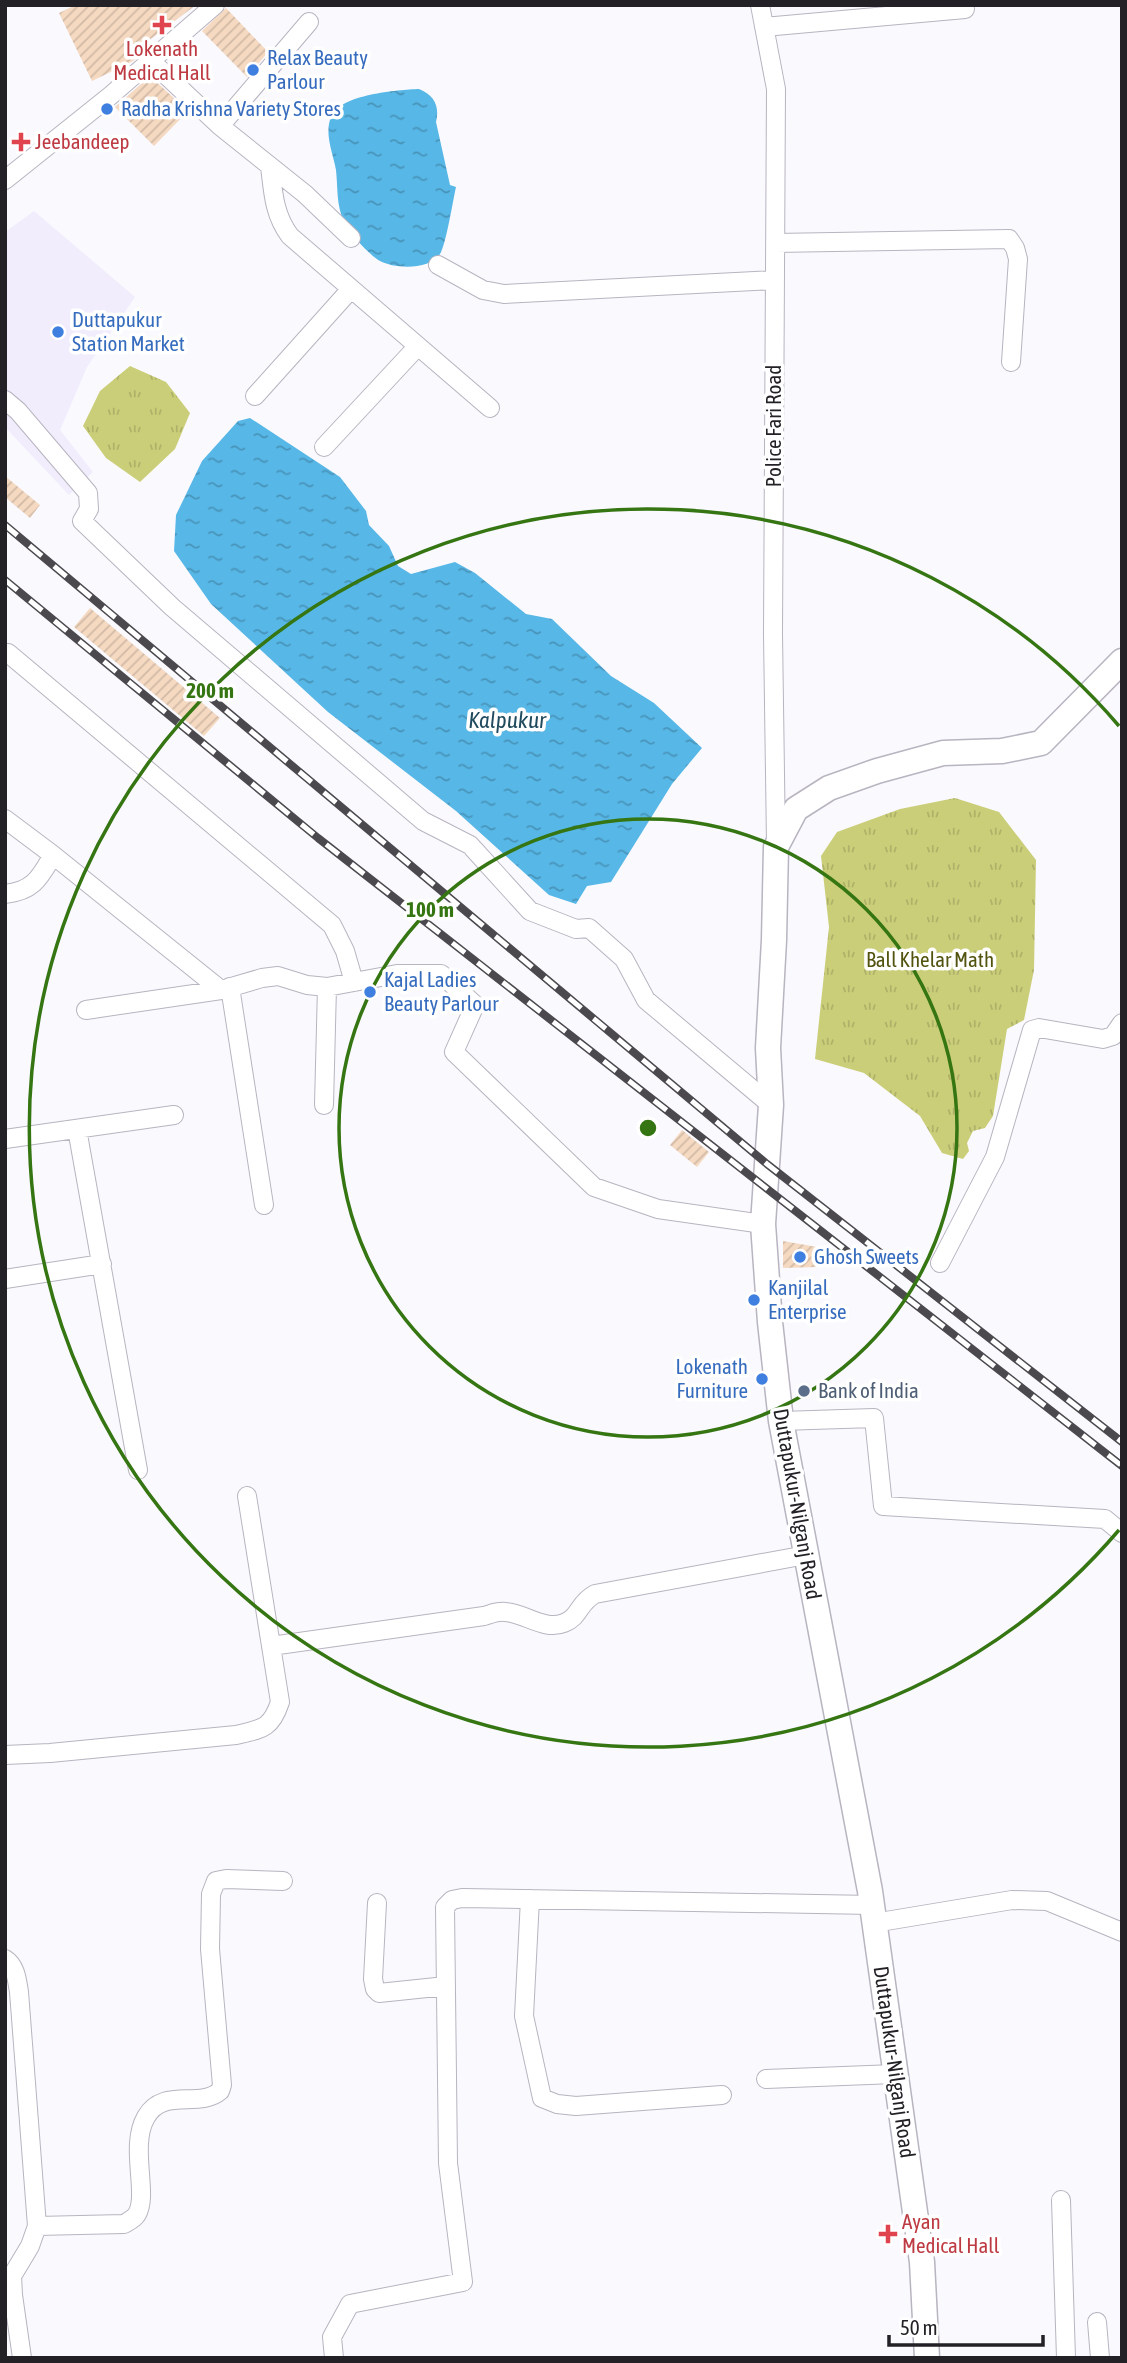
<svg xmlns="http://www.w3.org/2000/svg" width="1127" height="2363" viewBox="0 0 1127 2363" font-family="'Asap Condensed',sans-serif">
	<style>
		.built { fill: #f2edfd }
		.grass { fill: url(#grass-tufts) }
		.water { fill: url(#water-ripples) }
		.building { fill: url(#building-hatch) }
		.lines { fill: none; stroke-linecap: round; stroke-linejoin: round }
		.street-casing { stroke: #b8b4c0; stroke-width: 20 }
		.secondary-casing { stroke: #b8b4c0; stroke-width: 27 }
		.street { stroke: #fff; stroke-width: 18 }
		.secondary { stroke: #fff; stroke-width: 24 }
		.rail-casing { stroke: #4b494e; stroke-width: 8 }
		.rail { stroke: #fff; stroke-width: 5; stroke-dasharray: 16; stroke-linecap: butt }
		.ring { fill: none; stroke: #357613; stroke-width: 3.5 }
		.health-dot { fill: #e0444e; stroke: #fff; stroke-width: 2.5 }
		.shop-dot { fill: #3f7fe0; stroke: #fff; stroke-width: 2.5 }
		.service-dot { fill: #5c6f8a; stroke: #fff; stroke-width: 2.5 }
		.labels { text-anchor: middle; stroke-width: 7; stroke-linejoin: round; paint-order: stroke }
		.health-label { font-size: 21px; fill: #be3a42; stroke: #fff; text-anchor: start }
		.shop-label { font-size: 21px; fill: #366cbe; stroke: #fff; text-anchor: start }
		.street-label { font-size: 21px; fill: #232126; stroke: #fff }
		.park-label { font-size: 21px; fill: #52530f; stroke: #fff }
		.service-label { font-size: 21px; fill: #4e5e75; stroke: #fff; text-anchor: start }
		.water-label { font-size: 23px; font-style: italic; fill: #204a5d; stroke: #fff }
		.centre { fill: #357613; stroke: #fff; stroke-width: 3.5 }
		.ring-label { font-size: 21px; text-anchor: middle; font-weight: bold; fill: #357613; stroke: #fff; stroke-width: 7; stroke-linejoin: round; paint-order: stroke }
	</style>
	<defs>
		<pattern id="grass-tufts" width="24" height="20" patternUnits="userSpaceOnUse" patternTransform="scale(1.75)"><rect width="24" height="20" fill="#cbce78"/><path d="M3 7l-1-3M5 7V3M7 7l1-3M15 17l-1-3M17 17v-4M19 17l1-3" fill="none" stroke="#aeb168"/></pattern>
		<pattern id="water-ripples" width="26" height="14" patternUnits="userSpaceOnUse" patternTransform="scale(1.75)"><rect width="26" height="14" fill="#57b7e6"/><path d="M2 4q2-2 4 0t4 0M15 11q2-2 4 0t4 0" fill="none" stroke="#4894ba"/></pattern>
		<pattern id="building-hatch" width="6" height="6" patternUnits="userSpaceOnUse" patternTransform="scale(1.75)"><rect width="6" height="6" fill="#f5d9c1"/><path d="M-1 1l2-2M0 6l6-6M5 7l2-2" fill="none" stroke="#d2baa6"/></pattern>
	</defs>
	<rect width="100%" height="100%" fill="#faf9fe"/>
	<!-- built -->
	<path class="built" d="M 34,211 L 135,297 L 87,367 L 60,430 L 93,472 L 69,495 L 5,427 L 5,232 Z"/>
	<!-- grass -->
	<path class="grass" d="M 130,366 L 166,382 L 190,413 L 175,449 L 140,482 L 106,458 L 83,426 L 100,391 Z
		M 955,798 L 999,812 L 1036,860 L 1034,970 L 1024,1020 L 1007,1029 L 993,1116 L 985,1128 L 973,1131 L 967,1143 L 969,1151 L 963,1159 L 942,1153 L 920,1116 L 864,1073 L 815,1059 L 829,927 L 821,856 L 837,832 L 900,809 Z"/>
	<!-- water -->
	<path class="water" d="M 419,89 C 434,95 440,106 436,122 L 450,185 L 456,187 C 453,200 446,245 440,254 C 430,270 395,269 380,261 C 369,255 350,233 344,222 C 336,204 338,188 336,170 C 333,153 324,134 331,117 C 340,94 398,90 419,89 Z
		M 250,418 L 340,477 L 366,511 L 369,525 L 389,546 L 398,566 L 411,574 L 455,562 L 475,573 L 526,614 L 552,619 L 611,676 L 654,703 L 702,748 L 672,784 L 611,882 L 587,886 L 576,904 L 549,895 L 456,811 L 328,712 L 211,604 L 174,551 L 176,515 L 202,461 L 238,421 Z"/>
	<!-- building -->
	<path class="building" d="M 76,5 L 196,5 L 136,50 L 140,55 L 133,61 L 92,81 L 59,13 Z
		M 226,8 L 268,52 L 247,77 L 202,31 Z
		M 150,76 L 188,111 L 154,146 L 115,107 Z
		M 5,476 L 40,505 L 30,518 L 5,497 Z
		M 90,608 L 220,718 L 204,736 L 74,627 Z
		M 682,1130 L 709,1152 L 697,1167 L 670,1145 Z
		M 783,1241 L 817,1247 L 817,1267 L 783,1268 Z"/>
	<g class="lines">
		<!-- street casing -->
		<g class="street-casing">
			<path id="street" d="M 760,5 L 776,89 L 773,634 L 776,844
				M 764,27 L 965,9
				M 151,61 L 220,126 L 305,194 L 351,238
				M 220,126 L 309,22
				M 270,166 C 273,192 274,215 290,236 L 490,408
				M 5,180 L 110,96 L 215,5
				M 775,243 L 1009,239 L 1015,248 L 1018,259 L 1011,362
				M 438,265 L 483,290 L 504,294 L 775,280
				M 255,396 L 351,289
				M 5,400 L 18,411 L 88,493 L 89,509 L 82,521 L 172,607 L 423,821 L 470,845 L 530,911 L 576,929 L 589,928 L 624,959 L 646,1000 L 771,1105
				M 324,447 L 418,346
				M 5,654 L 8,653 L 332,925 L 345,951 L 354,982
				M 5,819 L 53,855 L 221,990
				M 5,894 C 34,891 40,877 53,855
				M 230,987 L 264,1205
				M 86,1010 L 221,990 L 262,978 L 278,976 L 307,985 L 327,987 L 397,974 L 441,974 L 475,1005 L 454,1052 L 594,1187 L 658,1209 L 763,1224
				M 324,1105 L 327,987
				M 77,1129 L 138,1470
				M 5,1139 L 174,1115
				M 940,1263 L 995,1157 L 1032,1030 L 1039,1028 L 1103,1039 L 1113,1036 L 1122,1023
				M 5,1279 L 102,1264
				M 781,1421 L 874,1418 L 883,1506 L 1105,1519 L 1122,1533
				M 271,1646 L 484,1616 C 491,1614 498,1611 505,1612 C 525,1613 544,1631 564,1623 C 580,1617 578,1603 595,1594 L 806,1555
				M 5,1755 L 50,1753 L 236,1735 C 262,1729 271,1729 280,1702 L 247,1496
				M 530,1899 L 524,2016 L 542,2098 L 557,2104 L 576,2106 L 722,2095
				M 377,1903 L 373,1979 L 375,1989 L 379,1993 L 446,1986
				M 874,1923 L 1012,1900 L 1047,1901 L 1122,1932
				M 5,1959 C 16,1966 17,1980 19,1992 L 37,2226 L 30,2246 L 12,2276 L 13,2295 L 22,2358
				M 766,2079 L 895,2074
				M 1061,2200 L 1066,2358
				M 37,2226 L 124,2224 C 129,2221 134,2219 137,2214 C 149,2194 129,2146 146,2117 C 163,2087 199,2109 220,2091 L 222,2085 L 210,1949 L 211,1894 L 216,1881 L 226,1879 L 283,1881
				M 1097,2322 L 1100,2358
				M 334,2358 L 332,2337 L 350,2304 L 463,2282 L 448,2163 L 445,1907 L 452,1900 L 462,1898 L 872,1905"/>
		</g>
		<!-- secondary casing -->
		<g class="secondary-casing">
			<path id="secondary" d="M 927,2358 L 922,2262 L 870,1891 L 781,1421 L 770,1322 L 763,1224 L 771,1105 L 768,1048 L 774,940 L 776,847 L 796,809 L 829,788 L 877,771 L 943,753 L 1002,751 L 1041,743 L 1122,661"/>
		</g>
		<!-- street -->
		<use href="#street" class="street"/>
		<!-- secondary -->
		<use href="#secondary" class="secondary"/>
		<!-- rail casing -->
		<g class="rail-casing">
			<path id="rail" d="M 5,525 L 767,1164 L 1122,1442
				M 5,580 L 318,838 L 1122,1466"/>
		</g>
		<!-- rail -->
		<use href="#rail" class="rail"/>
	</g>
	<!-- distance rings -->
	<g class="ring">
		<circle cx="648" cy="1128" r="309"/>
		<path d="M1119 1530A619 619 0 1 1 1119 726"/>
	</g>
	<!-- markers -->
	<g class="health-dot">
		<path d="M158.5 14.5h7v7h7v7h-7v7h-7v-7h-7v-7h7z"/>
		<path d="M17.5 131.5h7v7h7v7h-7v7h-7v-7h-7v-7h7z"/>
		<path d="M884.5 2223.5h7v7h7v7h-7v7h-7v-7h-7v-7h7z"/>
	</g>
	<g class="shop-dot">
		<circle cx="253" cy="70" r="7"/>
		<circle cx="107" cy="109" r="7"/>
		<circle cx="58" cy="332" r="7"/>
		<circle cx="370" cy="992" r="7"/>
		<circle cx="800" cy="1257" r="7"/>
		<circle cx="754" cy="1300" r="7"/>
		<circle cx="762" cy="1379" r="7"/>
	</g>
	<circle class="service-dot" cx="804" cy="1391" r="7"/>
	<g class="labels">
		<!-- health labels -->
		<g class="health-label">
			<text x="162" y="56" text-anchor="middle">Lokenath<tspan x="162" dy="24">Medical Hall</tspan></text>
			<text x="35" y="149">Jeebandeep</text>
			<text x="902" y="2229">Ayan<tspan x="902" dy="24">Medical Hall</tspan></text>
		</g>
		<!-- shop labels -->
		<g class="shop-label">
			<text x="267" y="65">Relax Beauty<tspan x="267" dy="24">Parlour</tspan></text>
			<text x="121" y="116">Radha Krishna Variety Stores</text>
			<text x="72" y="327">Duttapukur<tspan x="72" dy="24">Station Market</tspan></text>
			<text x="384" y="987">Kajal Ladies<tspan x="384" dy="24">Beauty Parlour</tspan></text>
			<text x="814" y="1264">Ghosh Sweets</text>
			<text x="768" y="1295">Kanjilal<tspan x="768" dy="24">Enterprise</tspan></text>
			<text x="748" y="1374" text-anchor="end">Lokenath<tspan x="748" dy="24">Furniture</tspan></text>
		</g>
		<!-- street labels -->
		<g class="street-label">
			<text transform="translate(774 426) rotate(-90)" y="7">Police Fari Road</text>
			<text transform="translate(797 1504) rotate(80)" y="7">Duttapukur-Nilganj Road</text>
			<text transform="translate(894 2062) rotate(82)" y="7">Duttapukur-Nilganj Road</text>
		</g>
		<!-- park labels -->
		<g class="park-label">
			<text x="930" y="967">Ball Khelar Math</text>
		</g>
		<!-- service labels -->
		<g class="service-label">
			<text x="818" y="1398">Bank of India</text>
		</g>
		<!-- water labels -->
		<g class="water-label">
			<text x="507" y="728">Kalpukur</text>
		</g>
	</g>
	<circle cx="648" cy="1128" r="10" class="centre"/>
	<g class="ring-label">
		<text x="210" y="698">200 m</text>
		<text x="430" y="917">100 m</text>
	</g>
	<!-- border -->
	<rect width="1127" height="2363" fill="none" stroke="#232126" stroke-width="14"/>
	<!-- scale -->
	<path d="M889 2335v10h154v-10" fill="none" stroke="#232126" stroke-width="3.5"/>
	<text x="900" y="2335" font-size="21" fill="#232126" stroke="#ffffff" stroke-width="5" paint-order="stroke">50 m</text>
</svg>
